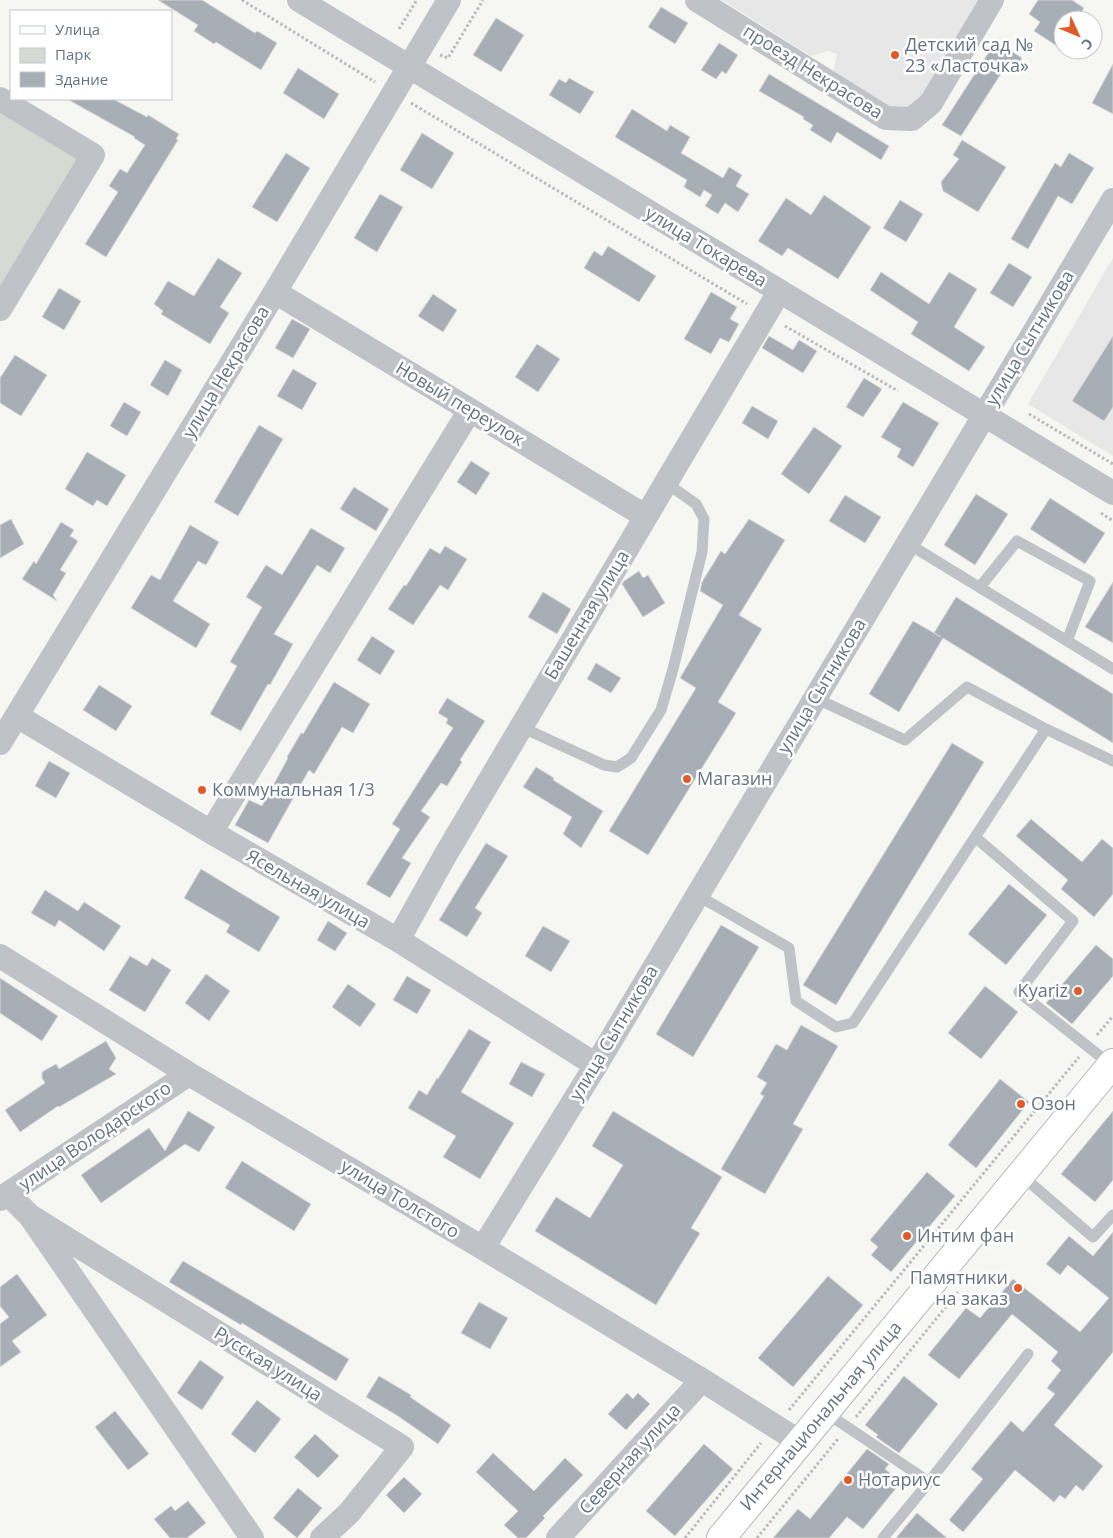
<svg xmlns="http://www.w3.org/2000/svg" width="1113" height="1538" viewBox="0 0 1113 1538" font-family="'Open Sans',sans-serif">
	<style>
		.built { fill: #e6e7e6 }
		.green { fill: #d5dbd2 }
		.building { fill: #a7aeb5; stroke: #d7d7d5 }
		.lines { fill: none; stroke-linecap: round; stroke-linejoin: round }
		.secondary-casing { stroke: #b3b8bd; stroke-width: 30 }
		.path { stroke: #b9bbbe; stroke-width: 3; stroke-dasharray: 2.5 2.5; stroke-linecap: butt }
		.service { stroke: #bfc2c6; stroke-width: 11 }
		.minor { stroke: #bfc2c6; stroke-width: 24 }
		.secondary { stroke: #fff; stroke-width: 28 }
		.poi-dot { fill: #df5b29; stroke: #fff; stroke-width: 2 }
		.labels { text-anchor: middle; stroke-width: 5; stroke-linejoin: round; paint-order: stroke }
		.poi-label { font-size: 18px; fill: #657483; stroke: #fff; text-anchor: start }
		.street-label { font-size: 18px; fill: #657483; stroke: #fff }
	</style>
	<rect width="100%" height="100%" fill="#f6f6f2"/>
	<!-- built -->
	<path class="built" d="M 722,0 L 986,0 L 920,107 L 893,111 L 833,73 L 837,54 L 829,51 L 811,56 Z
		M 1113,258 L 1113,456 L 1028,404 Z"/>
	<!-- green -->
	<path class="green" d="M 0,111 L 84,161 L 0,299 Z"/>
	<!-- building -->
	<path class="building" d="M 158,0 L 202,0 L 255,33 L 257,31 L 277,43 L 261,70 L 216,42 L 214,44 L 194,31 L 198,25 Z
		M 1038,0 L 1072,0 L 1084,8 L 1076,20 L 1063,20 L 1063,50 L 1034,31 L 1040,22 L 1029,14 Z
		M 661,7 L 688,23 L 675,44 L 648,27 Z
		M 496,18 L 524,35 L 501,72 L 473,55 Z
		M 996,41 L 1022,58 L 1011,74 L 1004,69 L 961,136 L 942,125 Z
		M 719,43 L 738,55 L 726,74 L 722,71 L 716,79 L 701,70 Z
		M 1113,64 L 1113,114 L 1092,103 Z
		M 298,68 L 339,94 L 324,119 L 283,93 Z
		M 769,74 L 889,146 L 881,160 L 837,132 L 831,143 L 810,130 L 813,125 L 803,119 L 804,117 L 759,91 Z
		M 569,78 L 594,92 L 580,114 L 549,95 L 559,79 L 566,83 Z
		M 67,99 L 113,99 L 147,117 L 148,115 L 179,134 L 176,139 L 178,140 L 106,257 L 85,244 L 118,192 L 109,186 L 120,169 L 127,173 L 145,145 L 134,138 L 135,137 Z
		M 632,109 L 667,131 L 670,125 L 690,137 L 681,153 L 723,178 L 729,167 L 742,175 L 736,186 L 749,194 L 738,212 L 725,203 L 718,214 L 705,206 L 712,195 L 704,190 L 700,197 L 684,187 L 687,180 L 615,137 Z
		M 422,133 L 454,153 L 432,189 L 400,170 Z
		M 962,140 L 1006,167 L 978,212 L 943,191 L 941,182 L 959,159 L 953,155 Z
		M 286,153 L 310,168 L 277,222 L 252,207 Z
		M 1069,153 L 1094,168 L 1072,204 L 1058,196 L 1028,249 L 1011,239 L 1055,163 L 1061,167 Z
		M 380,194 L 403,207 L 377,252 L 354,238 Z
		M 824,195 L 871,227 L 838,279 L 788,248 L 782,256 L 758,241 L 786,198 L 811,215 Z
		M 900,200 L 923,214 L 906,242 L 883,228 Z
		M 608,246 L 656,276 L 639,302 L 584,268 L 594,251 L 602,256 Z
		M 218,258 L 242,273 L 220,307 L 229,313 L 210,344 L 161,314 L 163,311 L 154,304 L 168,281 L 194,296 Z
		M 1009,263 L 1032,277 L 1013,307 L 990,293 Z
		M 881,272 L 929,304 L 949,272 L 977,289 L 954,327 L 985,347 L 969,371 L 911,334 L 918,322 L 870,290 Z
		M 59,288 L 81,301 L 64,330 L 42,317 Z
		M 711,292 L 737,307 L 730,319 L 739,324 L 729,342 L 720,338 L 711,354 L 684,339 Z
		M 433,294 L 457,310 L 443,332 L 418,316 Z
		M 292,319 L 310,329 L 293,358 L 275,348 Z
		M 769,336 L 793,350 L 799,340 L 817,351 L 803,373 L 762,348 Z
		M 1113,336 L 1113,407 L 1104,421 L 1072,401 Z
		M 537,344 L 560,359 L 538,392 L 515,377 Z
		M 15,355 L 47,375 L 21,416 L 0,403 L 0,378 Z
		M 165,360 L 182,370 L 168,396 L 150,385 Z
		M 293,369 L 317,383 L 302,410 L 277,396 Z
		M 864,378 L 882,389 L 863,417 L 846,407 Z
		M 124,402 L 141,412 L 127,436 L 110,426 Z
		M 903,402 L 939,423 L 913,467 L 897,457 L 901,449 L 881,437 Z
		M 752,406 L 778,421 L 768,439 L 742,423 Z
		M 259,425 L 283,439 L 238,516 L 214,502 Z
		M 814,427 L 842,446 L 809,494 L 781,474 Z
		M 87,452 L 126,475 L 107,506 L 97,500 L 93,506 L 65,489 Z
		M 471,461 L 490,473 L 476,495 L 457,482 Z
		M 354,487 L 389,509 L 376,531 L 340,509 Z
		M 976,494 L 1008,514 L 975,565 L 944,545 Z
		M 845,495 L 881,517 L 865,543 L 829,521 Z
		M 1050,498 L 1105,533 L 1085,564 L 1030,529 Z
		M 11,519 L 24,544 L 0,558 L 0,525 Z
		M 749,519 L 785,540 L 739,615 L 762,629 L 718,702 L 736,713 L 648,855 L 609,831 L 696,688 L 680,678 L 723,605 L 700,591 L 702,582 L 721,551 L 725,554 Z
		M 61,522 L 74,530 L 70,536 L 78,541 L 60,570 L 66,573 L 53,595 L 57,601 L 22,579 L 34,561 L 36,564 Z
		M 190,525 L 219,542 L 206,565 L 198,561 L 173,601 L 210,624 L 196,648 L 131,608 L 151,575 L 160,580 Z
		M 311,528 L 345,548 L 330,573 L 317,565 L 274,634 L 293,644 L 270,685 L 268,684 L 241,731 L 210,714 L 237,666 L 230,662 L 262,607 L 246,597 L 266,565 L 282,575 Z
		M 445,546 L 467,559 L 448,590 L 440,585 L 413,625 L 388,609 L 404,585 L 406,586 L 430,548 L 440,554 Z
		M 639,571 L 643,578 L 648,575 L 665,603 L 643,617 L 622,584 L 624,581 Z
		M 1113,582 L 1113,643 L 1085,627 Z
		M 543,592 L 571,609 L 557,634 L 528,617 Z
		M 956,597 L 1113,694 L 1113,743 L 943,638 L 899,712 L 869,694 L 913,621 L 941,637 L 934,633 Z
		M 372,636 L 395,651 L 380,675 L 357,660 Z
		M 596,663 L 621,678 L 611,693 L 587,679 Z
		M 334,682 L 370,704 L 353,733 L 342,727 L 314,774 L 309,770 L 268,843 L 235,825 L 249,800 L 262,806 L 288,758 L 287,757 L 301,733 L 303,734 Z
		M 99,685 L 132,706 L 116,731 L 83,710 Z
		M 447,698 L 485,721 L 460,760 L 462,762 L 447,786 L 441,783 L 421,811 L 430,817 L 402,858 L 411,863 L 390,898 L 366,884 L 400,829 L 392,824 L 453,728 L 446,723 L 448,719 L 438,713 Z
		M 952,743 L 984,762 L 836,1005 L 803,985 Z
		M 49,761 L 70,773 L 56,798 L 35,786 Z
		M 536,767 L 554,778 L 553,780 L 603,811 L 581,848 L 563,834 L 572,817 L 523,787 Z
		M 1031,819 L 1082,862 L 1102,839 L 1113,848 L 1113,894 L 1094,917 L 1061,889 L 1068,880 L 1016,836 Z
		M 486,843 L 508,856 L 475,908 L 482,913 L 467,937 L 439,920 Z
		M 201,869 L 280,917 L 259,952 L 226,932 L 230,925 L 184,898 Z
		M 1009,884 L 1047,915 L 1006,965 L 968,934 Z
		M 45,890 L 78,911 L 84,902 L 121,926 L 104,951 L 59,920 L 55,927 L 31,913 Z
		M 328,921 L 347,933 L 335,951 L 317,940 Z
		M 721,925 L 759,947 L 693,1057 L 656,1034 Z
		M 543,926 L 570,941 L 551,972 L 525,956 Z
		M 1096,945 L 1113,959 L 1113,976 L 1072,1024 L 1046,1003 Z
		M 130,956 L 147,966 L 152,958 L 171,970 L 145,1012 L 109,990 Z
		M 206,974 L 230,991 L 209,1021 L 185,1003 Z
		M 407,976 L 431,990 L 417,1014 L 393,1000 Z
		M 0,978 L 58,1016 L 42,1041 L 0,1013 Z
		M 348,984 L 376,1004 L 360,1027 L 332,1007 Z
		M 985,986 L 1018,1012 L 981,1059 L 948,1033 Z
		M 801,1025 L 838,1046 L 793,1124 L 803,1129 L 765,1194 L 721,1169 L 764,1096 L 760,1094 L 767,1083 L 757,1077 L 776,1044 L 787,1050 Z
		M 469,1029 L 491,1042 L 461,1092 L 514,1123 L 480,1179 L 443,1157 L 456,1136 L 408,1108 L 419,1090 L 427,1095 L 437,1078 L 438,1079 Z
		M 106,1041 L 116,1058 L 109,1069 L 116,1074 L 59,1107 L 58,1106 L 20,1132 L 5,1110 L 45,1083 L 42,1078 L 42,1072 L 56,1064 L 59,1069 Z
		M 521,1062 L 545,1074 L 532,1097 L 509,1084 Z
		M 1000,1079 L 1029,1102 L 976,1168 L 948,1145 Z
		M 188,1111 L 215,1127 L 199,1152 L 185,1144 L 101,1203 L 81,1175 L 149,1128 L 165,1151 Z
		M 613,1111 L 722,1177 L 691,1228 L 700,1233 L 656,1305 L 535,1231 L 556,1197 L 590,1218 L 623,1165 L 592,1146 Z
		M 1113,1111 L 1113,1180 L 1095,1202 L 1061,1174 Z
		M 242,1161 L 311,1204 L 294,1231 L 225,1188 Z
		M 927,1172 L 955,1196 L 891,1272 L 871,1255 L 878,1247 L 870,1240 Z
		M 1113,1232 L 1113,1352 L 1054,1425 L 1103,1466 L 1083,1491 L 1076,1485 L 1065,1499 L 1060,1495 L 1054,1502 L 1015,1470 L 963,1532 L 949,1520 L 983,1479 L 971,1469 L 1011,1421 L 1023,1432 L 1055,1394 L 1047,1388 L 1061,1370 L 1051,1361 L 1058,1352 L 1012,1314 L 959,1379 L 928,1355 L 966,1308 L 980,1318 L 1013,1279 L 1080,1332 L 1109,1298 L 1068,1265 L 1060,1275 L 1046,1264 L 1069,1236 L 1093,1256 Z
		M 183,1261 L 349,1359 L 336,1381 L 242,1323 L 241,1325 L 169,1282 Z
		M 17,1274 L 47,1315 L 12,1341 L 21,1352 L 0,1367 L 0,1324 L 9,1317 L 0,1306 L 0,1287 Z
		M 828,1276 L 863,1305 L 793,1387 L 758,1358 Z
		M 479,1302 L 508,1318 L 490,1349 L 461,1333 Z
		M 200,1360 L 224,1377 L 202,1410 L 177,1393 Z
		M 379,1376 L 411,1395 L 410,1397 L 451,1425 L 438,1444 L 398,1416 L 366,1397 Z
		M 904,1376 L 938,1404 L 899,1453 L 876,1437 L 878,1435 L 865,1425 Z
		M 627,1393 L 633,1399 L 638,1393 L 650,1404 L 626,1430 L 608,1414 Z
		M 257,1400 L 281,1419 L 255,1453 L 231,1434 Z
		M 115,1411 L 149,1454 L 128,1470 L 95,1427 Z
		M 315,1434 L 339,1456 L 318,1478 L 294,1457 Z
		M 704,1444 L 733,1469 L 675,1536 L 646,1511 Z
		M 867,1449 L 889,1464 L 885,1469 L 901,1482 L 863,1529 L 847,1517 L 829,1538 L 773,1538 L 798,1509 L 810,1519 Z
		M 493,1453 L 534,1491 L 565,1458 L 583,1475 L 543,1516 L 545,1518 L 526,1538 L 518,1538 L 504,1525 L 518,1511 L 476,1472 Z
		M 404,1477 L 422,1494 L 404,1513 L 386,1495 Z
		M 298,1488 L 322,1508 L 297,1538 L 273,1518 Z
		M 188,1501 L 206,1523 L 187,1538 L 170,1538 L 154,1519 L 171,1506 L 175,1511 Z
		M 917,1513 L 947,1538 L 896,1538 Z"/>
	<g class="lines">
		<!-- secondary casing -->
		<g class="secondary-casing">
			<path id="secondary" d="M 721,1538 L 1113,1063"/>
		</g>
		<!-- path -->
		<path class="path" d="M 242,0 L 375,82
			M 399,29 L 417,0
			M 440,55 L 448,58 L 483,0
			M 411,103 L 747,304
			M 785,326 L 898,391
			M 1029,414 L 1113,464
			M 1101,513 L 1113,521
			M 1097,1035 L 1113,1016
			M 789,1410 L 1079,1057
			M 856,1417 L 958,1292
			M 685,1538 L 761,1443
			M 757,1538 L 838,1439"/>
		<!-- service -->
		<path class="service" d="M 907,543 L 1113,669
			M 980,587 L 1017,541 L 1090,581 L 1067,641
			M 815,698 L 905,740 L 967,687 L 1046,729 L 1113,761
			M 521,727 L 604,765 L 617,767 L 631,758 L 661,710 L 673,669 L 702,552 L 704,519 L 696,504 L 666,483
			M 975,837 L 1073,921 L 1019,992 L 1111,1065
			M 697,895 L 789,948 L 796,1001 L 836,1027 L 853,1023 L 1046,729
			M 1021,1175 L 1093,1237 L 1113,1215
			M 825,1412 L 929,1482 L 883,1538
			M 929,1482 L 1028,1354"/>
		<!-- minor -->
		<path class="minor" d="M 299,0 L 1113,493
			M 697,0 L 886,118 L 912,119 L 931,103 L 992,0
			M 0,99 L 93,155 L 0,309
			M 275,292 L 645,516
			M 17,716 L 211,832 L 398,940 L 596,1065
			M 0,743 L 275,292 L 449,0
			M 211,832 L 470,410
			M 398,940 L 446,854 L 779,292
			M 0,956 L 189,1074 L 483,1248 L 702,1380 L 800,1442
			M 8,1194 L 30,1216 L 252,1538
			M 0,1199 L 189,1074
			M 30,1216 L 402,1447 L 349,1513 L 322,1538
			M 483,1248 L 596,1065 L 1113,200
			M 558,1538 L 702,1380"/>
		<!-- secondary -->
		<use href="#secondary" class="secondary"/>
	</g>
	<!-- markers -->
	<g class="poi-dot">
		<circle cx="895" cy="55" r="5"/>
		<circle cx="687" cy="779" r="5"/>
		<circle cx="202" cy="790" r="5"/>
		<circle cx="1078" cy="991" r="5"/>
		<circle cx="1021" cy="1104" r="5"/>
		<circle cx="907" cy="1236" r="5"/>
		<circle cx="1018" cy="1288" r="5"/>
		<circle cx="848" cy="1480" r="5"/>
	</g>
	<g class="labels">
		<!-- poi labels -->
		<g class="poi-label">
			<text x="905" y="51">Детский сад №<tspan x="905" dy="21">23 «Ласточка»</tspan></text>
			<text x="697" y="785">Магазин</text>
			<text x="212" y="796">Коммунальная 1/3</text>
			<text x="1068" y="997" text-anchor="end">Kyariz</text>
			<text x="1031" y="1110">Озон</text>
			<text x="917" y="1242">Интим фан</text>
			<text x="1008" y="1284" text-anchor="end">Памятники<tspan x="1008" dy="21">на заказ</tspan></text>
			<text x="858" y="1486">Нотариус</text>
		</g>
		<!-- street labels -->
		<g class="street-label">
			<text transform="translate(813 72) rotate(32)" y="6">проезд Некрасова</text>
			<text transform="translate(706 247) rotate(31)" y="6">улица Токарева</text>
			<text transform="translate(1030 338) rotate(-59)" y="6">улица Сытникова</text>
			<text transform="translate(226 372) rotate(-59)" y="6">улица Некрасова</text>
			<text transform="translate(460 404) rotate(31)" y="6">Новый переулок</text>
			<text transform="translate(587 615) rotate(-59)" y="6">Башенная улица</text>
			<text transform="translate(822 686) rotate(-59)" y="6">улица Сытникова</text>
			<text transform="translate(308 889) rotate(30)" y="6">Ясельная улица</text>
			<text transform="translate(614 1033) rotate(-59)" y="6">улица Сытникова</text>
			<text transform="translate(95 1136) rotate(-34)" y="6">улица Володарского</text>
			<text transform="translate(400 1199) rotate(31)" y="6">улица Толстого</text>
			<text transform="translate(268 1364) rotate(32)" y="6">Русская улица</text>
			<text transform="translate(821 1416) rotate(-50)" y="6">Интернациональная улица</text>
			<text transform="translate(630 1459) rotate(-48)" y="6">Северная улица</text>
		</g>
	</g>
	<!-- legend -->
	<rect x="10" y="10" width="162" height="90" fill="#ffffff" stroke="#c1c7cd"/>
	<rect x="20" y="26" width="25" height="8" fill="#ffffff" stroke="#c1c7cd"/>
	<text x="55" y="35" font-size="15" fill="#657483">Улица</text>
	<rect x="20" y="48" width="25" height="15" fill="#d5dbd2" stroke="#c1c7cd"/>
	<text x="55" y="60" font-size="15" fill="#657483">Парк</text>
	<rect x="20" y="72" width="25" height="15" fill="#a7aeb5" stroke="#c1c7cd"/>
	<text x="55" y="85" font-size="15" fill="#657483">Здание</text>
	<!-- north arrow -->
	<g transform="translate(1078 35) rotate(134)"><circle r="24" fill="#ffffff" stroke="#c1c7cd"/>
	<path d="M0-4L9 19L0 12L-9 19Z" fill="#df5b29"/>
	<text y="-8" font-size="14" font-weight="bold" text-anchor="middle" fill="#657483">С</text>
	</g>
</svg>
